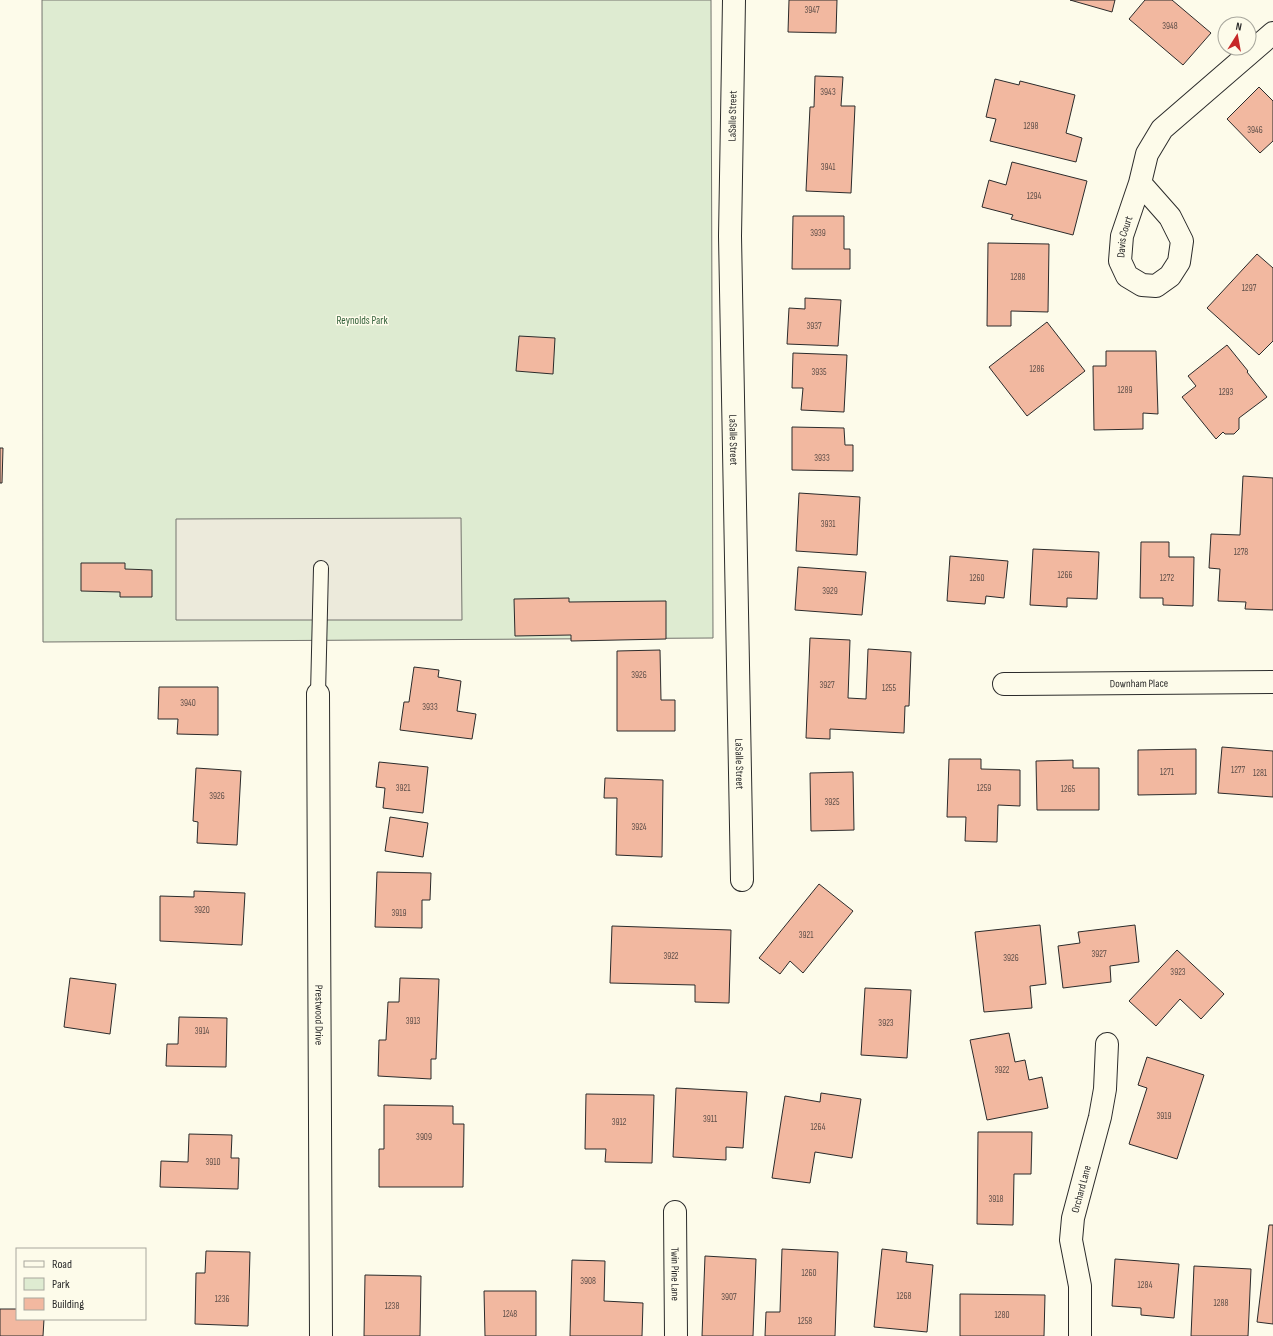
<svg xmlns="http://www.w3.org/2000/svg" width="1273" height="1336" viewBox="0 0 1273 1336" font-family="'Sofia Sans Condensed',sans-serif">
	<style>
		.green { fill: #deebd1; stroke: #74746e }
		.parking { fill: #eceadb; stroke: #74746e }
		.building { fill: #f2b8a0; stroke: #2b2b2b }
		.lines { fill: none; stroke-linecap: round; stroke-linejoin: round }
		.service-casing { stroke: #2b2b2b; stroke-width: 16 }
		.minor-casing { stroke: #2b2b2b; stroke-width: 24 }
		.service { stroke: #fdfbea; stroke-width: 14 }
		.minor { stroke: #fdfbea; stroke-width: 22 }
		.labels { text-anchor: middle; stroke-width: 3; stroke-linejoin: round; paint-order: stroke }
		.number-label { font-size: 9px; fill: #5d4e48 }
		.street-label { font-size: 11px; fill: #2b2b2b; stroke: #fdfbea }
		.park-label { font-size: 11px; fill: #34623c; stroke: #fdfbea }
	</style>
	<rect width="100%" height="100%" fill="#fdfbea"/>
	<!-- green -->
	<path class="green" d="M 42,0 L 711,0 L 713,638 L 43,642 Z"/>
	<!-- parking -->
	<path class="parking" d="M 461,518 L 462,620 L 176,620 L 176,519 Z"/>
	<!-- building -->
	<path class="building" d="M 789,0 L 837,0 L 836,33 L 788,32 Z
		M 1070,0 L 1115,0 L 1112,12 Z
		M 1145,0 L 1172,0 L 1211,33 L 1183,65 L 1129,19 Z
		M 815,76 L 843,77 L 841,106 L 855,106 L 851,193 L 806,191 L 810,107 L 814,107 Z
		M 995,79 L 1019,85 L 1020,81 L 1075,95 L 1066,133 L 1082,138 L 1076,162 L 990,141 L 996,119 L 986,117 Z
		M 1259,87 L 1273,101 L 1273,141 L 1260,153 L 1227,119 Z
		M 1012,162 L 1087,181 L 1073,235 L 1011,219 L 1013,215 L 982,207 L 989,180 L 1006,185 Z
		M 793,216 L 844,216 L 844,249 L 850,249 L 850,269 L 792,269 Z
		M 988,243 L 1049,244 L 1048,312 L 1011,311 L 1011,326 L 987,326 Z
		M 1257,254 L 1273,268 L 1273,341 L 1259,355 L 1207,308 Z
		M 805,298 L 841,300 L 838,346 L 787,344 L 789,308 L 805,309 Z
		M 1047,322 L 1085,371 L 1027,416 L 989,367 Z
		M 519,336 L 555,338 L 553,374 L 516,371 Z
		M 1227,345 L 1248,371 L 1247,372 L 1267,397 L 1239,418 L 1239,429 L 1234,434 L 1225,434 L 1223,432 L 1216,439 L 1182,397 L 1196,386 L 1188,376 Z
		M 1106,351 L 1156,351 L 1158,414 L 1143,413 L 1143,429 L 1094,430 L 1093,366 L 1106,366 Z
		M 793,353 L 847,355 L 844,412 L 801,410 L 803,388 L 792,388 Z
		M 792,427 L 844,428 L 845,445 L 853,445 L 853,471 L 792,470 Z
		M 0,448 L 3,448 L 2,483 L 0,483 Z
		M 1243,476 L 1273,478 L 1273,610 L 1245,609 L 1246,602 L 1218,601 L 1220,569 L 1209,568 L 1211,534 L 1240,535 Z
		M 799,493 L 860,497 L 857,555 L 796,551 Z
		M 1141,542 L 1169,542 L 1169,557 L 1194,557 L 1193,606 L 1163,605 L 1163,598 L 1140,598 Z
		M 1033,549 L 1099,552 L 1097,599 L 1067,598 L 1067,607 L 1030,605 Z
		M 950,556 L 1008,561 L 1004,598 L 986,596 L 985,604 L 947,601 Z
		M 81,563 L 125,563 L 125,569 L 152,570 L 152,597 L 120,597 L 120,592 L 81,591 Z
		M 798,567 L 866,572 L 862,615 L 795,610 Z
		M 569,598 L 569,602 L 666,601 L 666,639 L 571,641 L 571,635 L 515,636 L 514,599 Z
		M 810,638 L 850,640 L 848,698 L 866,699 L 868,649 L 911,652 L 909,706 L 905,706 L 904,733 L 830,729 L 830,739 L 806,738 Z
		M 660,650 L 661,700 L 675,700 L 675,731 L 617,731 L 617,651 Z
		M 414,667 L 439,670 L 438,677 L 461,681 L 457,711 L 476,714 L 472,739 L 400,730 L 404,702 L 409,702 Z
		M 159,687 L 218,687 L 218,735 L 177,734 L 178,719 L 158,719 Z
		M 1222,747 L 1273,751 L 1273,797 L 1218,793 Z
		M 1196,749 L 1196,794 L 1138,795 L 1138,750 Z
		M 949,759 L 981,759 L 981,769 L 1020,770 L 1020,806 L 998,805 L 997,842 L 965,841 L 966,817 L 947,817 Z
		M 1073,760 L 1073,768 L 1099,768 L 1099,810 L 1037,810 L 1036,761 Z
		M 379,762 L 428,767 L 423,813 L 383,808 L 385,788 L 376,787 Z
		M 196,768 L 241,771 L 237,845 L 197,843 L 198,822 L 193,821 Z
		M 853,772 L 854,830 L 811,831 L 810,773 Z
		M 605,778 L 663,780 L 662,857 L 616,855 L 617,798 L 604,798 Z
		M 390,817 L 428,823 L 423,857 L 385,851 Z
		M 377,872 L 431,873 L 430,900 L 422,900 L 422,928 L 375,927 Z
		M 819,884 L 853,911 L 803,973 L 790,961 L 780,974 L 759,958 Z
		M 194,891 L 245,893 L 242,945 L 160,941 L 160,896 L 194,897 Z
		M 1040,925 L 1046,984 L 1030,986 L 1032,1008 L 984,1012 L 975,932 Z
		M 1135,925 L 1139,962 L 1110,966 L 1111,982 L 1063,988 L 1058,946 L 1080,943 L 1078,932 Z
		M 612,926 L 731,930 L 729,1003 L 695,1002 L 695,985 L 610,983 Z
		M 1177,950 L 1224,994 L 1201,1019 L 1180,999 L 1156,1026 L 1129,1001 Z
		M 70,978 L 116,984 L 110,1034 L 64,1027 Z
		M 400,978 L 439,979 L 436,1059 L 431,1059 L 431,1079 L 378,1076 L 379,1040 L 386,1040 L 388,1002 L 399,1002 Z
		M 865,988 L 911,990 L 907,1058 L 861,1055 Z
		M 179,1017 L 227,1018 L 226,1067 L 166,1066 L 167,1044 L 178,1044 Z
		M 1009,1033 L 1015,1062 L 1025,1060 L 1029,1080 L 1042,1077 L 1048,1108 L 987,1120 L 970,1040 Z
		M 1147,1057 L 1204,1075 L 1177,1159 L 1129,1144 L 1147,1088 L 1138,1085 Z
		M 676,1088 L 747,1092 L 743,1148 L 726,1147 L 726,1160 L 673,1157 Z
		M 821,1093 L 861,1099 L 852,1158 L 815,1152 L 810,1183 L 772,1178 L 785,1096 L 820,1102 Z
		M 586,1094 L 654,1095 L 652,1163 L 605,1162 L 606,1149 L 585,1149 Z
		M 384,1105 L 453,1106 L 453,1124 L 464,1124 L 463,1187 L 379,1187 L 379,1149 L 384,1149 Z
		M 978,1132 L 1032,1132 L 1031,1174 L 1014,1174 L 1013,1225 L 977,1224 Z
		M 189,1134 L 232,1135 L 231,1158 L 239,1158 L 238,1189 L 160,1187 L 161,1161 L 188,1162 Z
		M 1269,1225 L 1273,1225 L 1273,1324 L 1257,1322 Z
		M 782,1249 L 838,1252 L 835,1336 L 765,1336 L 766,1312 L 780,1312 Z
		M 882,1249 L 907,1252 L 906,1262 L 933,1265 L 927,1332 L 874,1327 Z
		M 206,1251 L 250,1252 L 248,1326 L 195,1324 L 196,1273 L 205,1273 Z
		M 705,1256 L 756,1259 L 753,1336 L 702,1336 Z
		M 1115,1259 L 1179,1264 L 1174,1318 L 1141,1315 L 1141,1308 L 1112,1306 Z
		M 572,1260 L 605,1261 L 604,1301 L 643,1303 L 642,1336 L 570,1336 Z
		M 1194,1266 L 1251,1269 L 1248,1336 L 1191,1336 Z
		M 365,1275 L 421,1276 L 420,1336 L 364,1336 Z
		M 484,1291 L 536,1291 L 536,1336 L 485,1336 Z
		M 960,1294 L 1045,1295 L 1044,1336 L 960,1336 Z
		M 0,1309 L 17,1309 L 17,1319 L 44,1319 L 43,1336 L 0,1336 Z"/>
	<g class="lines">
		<!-- service casing -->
		<g class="service-casing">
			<path id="service" d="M 318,694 L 321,568"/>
		</g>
		<!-- minor casing -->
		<g class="minor-casing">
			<g id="minor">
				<path id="s1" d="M 734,0 L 730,236 L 742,880"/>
				<path id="s2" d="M 1140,183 L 1170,217 L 1182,241 L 1179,262 L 1170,276 L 1156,286 L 1142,285 L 1127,276 L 1120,261 L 1122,236 L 1140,183 L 1147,154 L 1162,129 L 1273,33"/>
				<path id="s3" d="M 1004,684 L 1273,682"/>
				<path id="s4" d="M 318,694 L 321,1336"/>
				<path id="s5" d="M 675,1212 L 676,1336"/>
				<path id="s6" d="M 1080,1336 L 1080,1286 L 1071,1240 L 1073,1218 L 1100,1117 L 1105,1089 L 1107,1044"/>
			</g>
		</g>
		<!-- service -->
		<use href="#service" class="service"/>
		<!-- minor -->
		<use href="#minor" class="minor"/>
	</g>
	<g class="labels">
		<!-- number labels -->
		<g class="number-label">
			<text x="812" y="13">3947</text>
			<text x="1170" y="29">3948</text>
			<text x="828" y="95">3943</text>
			<text x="1031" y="129">1298</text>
			<text x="1255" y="133">3946</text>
			<text x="828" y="170">3941</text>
			<text x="1034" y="199">1294</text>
			<text x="818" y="236">3939</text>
			<text x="1018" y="280">1288</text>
			<text x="1249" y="291">1297</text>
			<text x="814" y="329">3937</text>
			<text x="1037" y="372">1286</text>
			<text x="819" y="375">3935</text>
			<text x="1125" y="393">1289</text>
			<text x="1226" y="395">1293</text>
			<text x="822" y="461">3933</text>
			<text x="828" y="527">3931</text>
			<text x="1241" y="555">1278</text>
			<text x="1065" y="578">1266</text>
			<text x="977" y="581">1260</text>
			<text x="1167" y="581">1272</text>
			<text x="830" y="594">3929</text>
			<text x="639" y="678">3926</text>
			<text x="827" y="688">3927</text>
			<text x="889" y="691">1255</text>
			<text x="188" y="706">3940</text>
			<text x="430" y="710">3933</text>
			<text x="1238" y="773">1277</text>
			<text x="1167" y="775">1271</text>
			<text x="1260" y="776">1281</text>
			<text x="403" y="791">3921</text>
			<text x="984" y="791">1259</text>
			<text x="1068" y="792">1265</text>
			<text x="217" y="799">3926</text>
			<text x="832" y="805">3925</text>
			<text x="639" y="830">3924</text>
			<text x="202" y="913">3920</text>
			<text x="399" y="916">3919</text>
			<text x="806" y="938">3921</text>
			<text x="1099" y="957">3927</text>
			<text x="671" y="959">3922</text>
			<text x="1011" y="961">3926</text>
			<text x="1178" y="975">3923</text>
			<text x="413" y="1024">3913</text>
			<text x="886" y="1026">3923</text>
			<text x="202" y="1034">3914</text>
			<text x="1002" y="1073">3922</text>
			<text x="1164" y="1119">3919</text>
			<text x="710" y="1122">3911</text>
			<text x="619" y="1125">3912</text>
			<text x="818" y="1130">1264</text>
			<text x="424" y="1140">3909</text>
			<text x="213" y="1165">3910</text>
			<text x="996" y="1202">3918</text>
			<text x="809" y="1276">1260</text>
			<text x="588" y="1284">3908</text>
			<text x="1145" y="1288">1284</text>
			<text x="904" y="1299">1268</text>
			<text x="729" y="1300">3907</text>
			<text x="222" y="1302">1236</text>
			<text x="1221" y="1306">1288</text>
			<text x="392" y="1309">1238</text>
			<text x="510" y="1317">1248</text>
			<text x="1002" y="1318">1280</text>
			<text x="805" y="1324">1258</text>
		</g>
		<!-- street labels -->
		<g class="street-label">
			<text transform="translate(732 116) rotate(-89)" y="4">LaSalle Street</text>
			<text dy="4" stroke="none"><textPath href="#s2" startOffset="200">Davis Court</textPath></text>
			<text dy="4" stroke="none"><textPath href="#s1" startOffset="440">LaSalle Street</textPath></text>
			<text dy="4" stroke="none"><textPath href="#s3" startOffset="135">Downham Place</textPath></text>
			<text dy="4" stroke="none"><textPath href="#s1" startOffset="764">LaSalle Street</textPath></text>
			<text dy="4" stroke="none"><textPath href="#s4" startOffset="321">Prestwood Drive</textPath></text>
			<text dy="4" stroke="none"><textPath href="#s6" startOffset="149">Orchard Lane</textPath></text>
			<text dy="4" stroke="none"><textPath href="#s5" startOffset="62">Twin Pine Lane</textPath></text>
		</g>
		<!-- park labels -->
		<g class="park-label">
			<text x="362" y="324">Reynolds Park</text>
		</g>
	</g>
	<!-- legend -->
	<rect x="16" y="1248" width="130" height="72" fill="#fdfbea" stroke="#a9a89e"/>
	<rect x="24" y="1261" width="20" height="6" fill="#fdfbea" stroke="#a9a89e"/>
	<text x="52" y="1268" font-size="12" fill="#2b2b2b">Road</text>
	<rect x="24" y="1278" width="20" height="12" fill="#deebd1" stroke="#a9a89e"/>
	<text x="52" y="1288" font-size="12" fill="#2b2b2b">Park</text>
	<rect x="24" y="1298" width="20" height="12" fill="#f2b8a0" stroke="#a9a89e"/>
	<text x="52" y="1308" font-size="12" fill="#2b2b2b">Building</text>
	<!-- north arrow -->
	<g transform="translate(1237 36) rotate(11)"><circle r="19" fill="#fdfbea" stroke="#a9a89e"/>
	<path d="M0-3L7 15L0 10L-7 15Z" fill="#c62828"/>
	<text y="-6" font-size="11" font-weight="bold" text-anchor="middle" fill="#2b2b2b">N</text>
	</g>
</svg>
